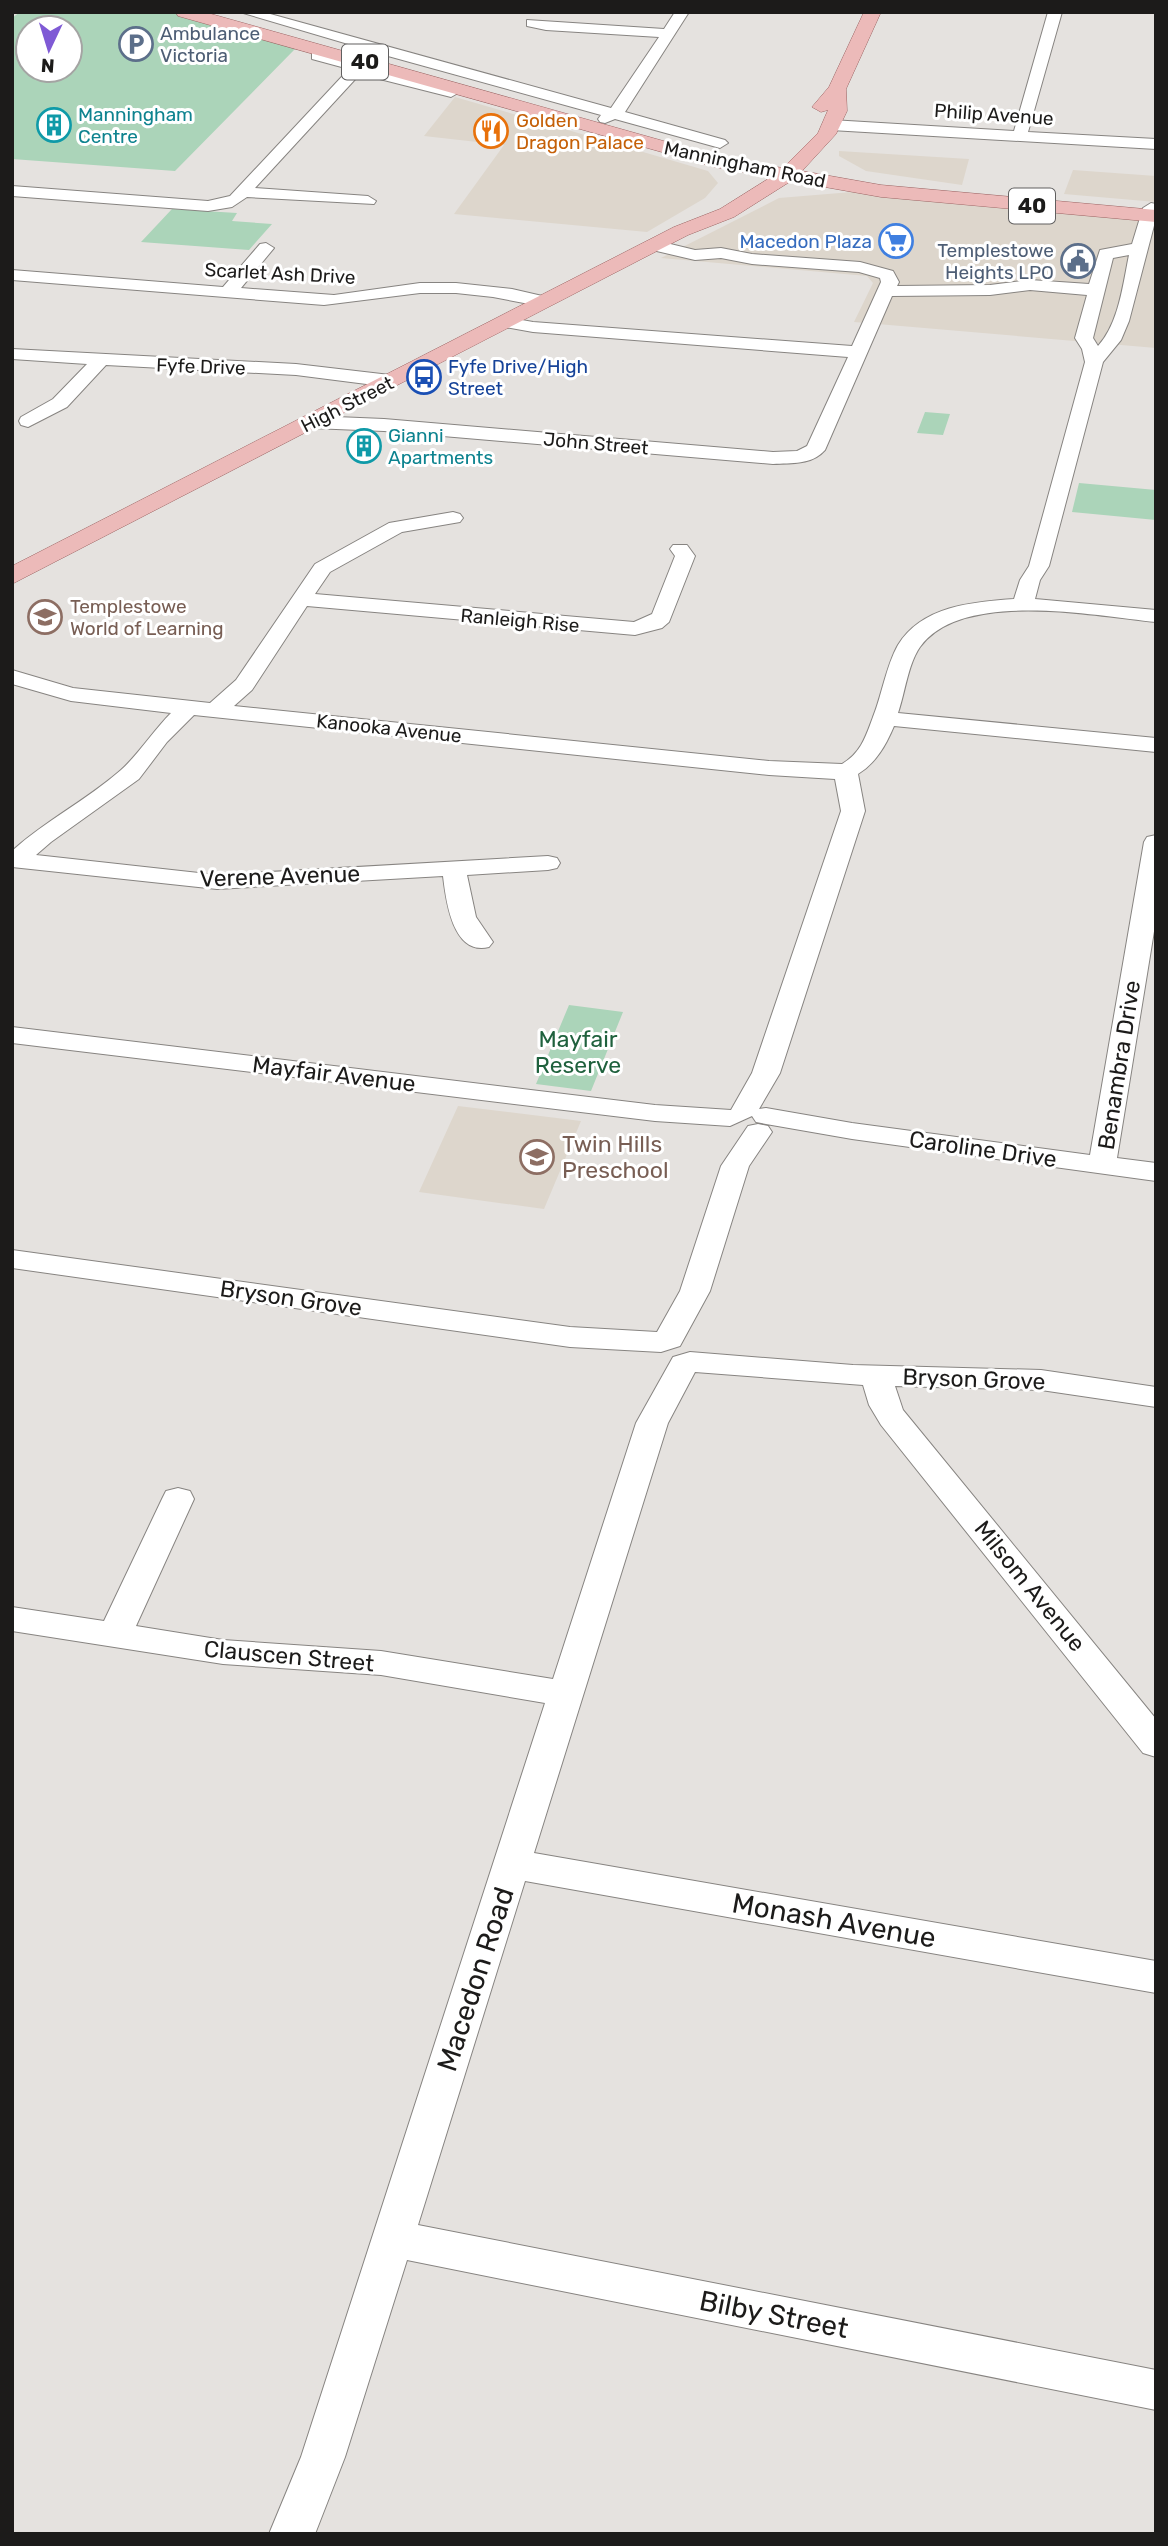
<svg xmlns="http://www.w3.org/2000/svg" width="1168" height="2546" viewBox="0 0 1168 2546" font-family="Rubik,sans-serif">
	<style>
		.built { fill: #ddd6cc }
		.green { fill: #abd4b9; fill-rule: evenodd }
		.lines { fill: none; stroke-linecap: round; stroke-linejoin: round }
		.minor-casing { stroke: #878481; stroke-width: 2 }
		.major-casing { stroke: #9b6463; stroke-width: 1 }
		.minor { fill: #fff; fill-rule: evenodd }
		.major { fill: #ecbab9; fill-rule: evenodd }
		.labels { text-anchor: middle; stroke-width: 6; stroke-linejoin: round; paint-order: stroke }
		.far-service-label { font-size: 19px; fill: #4e5e75; stroke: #fff; text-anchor: start }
		.far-culture-label { font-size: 19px; fill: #0d838f; stroke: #fff; text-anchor: start }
		.far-street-label { font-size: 19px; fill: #1c1b1a; stroke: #fff }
		.far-food-label { font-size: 19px; fill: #c56008; stroke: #fff; text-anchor: start }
		.far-shop-label { font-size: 19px; fill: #366cbe; stroke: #fff; text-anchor: end }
		.far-transit-label { font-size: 19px; fill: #164399; stroke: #fff; text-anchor: start }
		.far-education-label { font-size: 19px; fill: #785e54; stroke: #fff; text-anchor: start }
		.shield { fill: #fff; stroke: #605f5f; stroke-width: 2 }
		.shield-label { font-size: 21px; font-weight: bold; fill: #1c1b1a }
		.street-label { font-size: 23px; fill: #1c1b1a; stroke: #fff }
		.park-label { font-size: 23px; fill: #1f613d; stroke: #fff }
		.education-label { font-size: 23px; fill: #785e54; stroke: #fff; text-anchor: start }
		.near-street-label { font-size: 28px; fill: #1c1b1a; stroke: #fff }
	</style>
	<rect width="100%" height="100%" fill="#e5e2df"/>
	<!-- built -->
	<path class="built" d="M 455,97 L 708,171 L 718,183 L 705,198 L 647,232 L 454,214 L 504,145 L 424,136 Z
		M 839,151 L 969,159 L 962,185 L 866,171 L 839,156 Z
		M 1073,170 L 1156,176 L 1156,202 L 1064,194 Z
		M 852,192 L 1156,221 L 1156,348 L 854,322 L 873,283 L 867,276 L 661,258 L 779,198 Z
		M 458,1106 L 581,1121 L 544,1209 L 419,1192 Z"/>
	<!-- green -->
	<path class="green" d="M 20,12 L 186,12 L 303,45 L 294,50 L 175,171 L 12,159 L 12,18 ZM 28,28 L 70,28 L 70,70 L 28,70 Z
		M 172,209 L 237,213 L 232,221 L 272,224 L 249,250 L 141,242 Z
		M 925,412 L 950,414 L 943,435 L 917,433 Z
		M 1079,483 L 1156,490 L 1156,520 L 1072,512 Z
		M 569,1005 L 623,1012 L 591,1091 L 536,1084 Z"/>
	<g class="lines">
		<!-- minor casing -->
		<g class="minor-casing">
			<path id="minor" d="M 240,12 L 263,12 L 611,108 L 659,37 L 546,30 L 527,26 L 527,20 L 664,29 L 675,12 L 689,12 L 625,112 L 725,140 L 728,143 L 720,148 L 615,119 L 605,123 L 600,122 L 598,119 L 601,115 L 388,56 L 388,61 L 374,67 L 456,90 L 458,93 L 451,97 L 360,74 L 255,188 L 368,196 L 376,201 L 374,204 L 247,197 L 232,207 L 208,211 L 12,196 L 12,186 L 208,201 L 230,196 L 349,69 L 312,59 L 312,53 L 317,52 L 360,63 L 382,54 Z
				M 1048,12 L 1062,12 L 1028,132 L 1156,139 L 1156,149 L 831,130 L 823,125 L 831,120 L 1014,131 Z
				M 1151,203 L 1156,204 L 1156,218 L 1129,321 L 1121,340 L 1103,362 L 1049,566 L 1040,580 L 1035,599 L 1156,610 L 1156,622 C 1095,616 961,589 920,647 C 908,664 905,693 898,713 L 1156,738 L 1156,752 L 894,726 C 886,745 876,763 858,774 L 865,811 L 780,1073 L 759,1109 L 766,1108 L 852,1123 L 1090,1155 L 1144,842 L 1147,837 L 1156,835 L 1156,919 L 1117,1158 L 1156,1163 L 1156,1181 L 852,1139 L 766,1124 L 756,1122 L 752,1116 L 730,1126 L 655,1121 L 12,1043 L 12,1027 L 655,1105 L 731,1110 L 752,1073 L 841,811 L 835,779 L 769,775 L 194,715 L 167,742 L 139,779 L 51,842 L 36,855 L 217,875 L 548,856 L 557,858 L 560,863 L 557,868 L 548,870 L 467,875 L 476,917 L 493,942 L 489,947 C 453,956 446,901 443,876 L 217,889 L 12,867 L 12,851 C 46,820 87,800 121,770 C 137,756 154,730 171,713 L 71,701 L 12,684 L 12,670 L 73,688 L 210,703 L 236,680 L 315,564 L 389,523 L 453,512 L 460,514 L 463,518 L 460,522 L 402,532 L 330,572 L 315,594 L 634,622 L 652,614 L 675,556 L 670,549 L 673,545 L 687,545 L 695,556 L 669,622 L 662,628 L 635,635 L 307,606 L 252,690 L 234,706 L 769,761 L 842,764 C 861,753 866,736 873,717 C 882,695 886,666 898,645 C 922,606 972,602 1014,599 L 1020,580 L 1029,566 L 1085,362 L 1082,349 L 1075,338 L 1087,295 L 1030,290 L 990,295 L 892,296 L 825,450 C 812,465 791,463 773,464 L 384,431 L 312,428 L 303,422 L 312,416 L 384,419 L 773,452 L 797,451 L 807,446 L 848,357 L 533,332 L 499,326 L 496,322 L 505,317 L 533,322 L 852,346 L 881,282 L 880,278 L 859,272 L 752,264 L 721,258 L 695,260 L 648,249 L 646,245 L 654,240 L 695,250 L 721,248 L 752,254 L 860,262 L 893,271 L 899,282 L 897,286 L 990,285 L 1030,280 L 1089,284 L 1100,250 L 1132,244 L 1143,208 ZM 1129,255 C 1123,284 1119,323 1098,346 L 1093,338 L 1113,258 Z
				M 266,243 L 274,248 L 241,288 L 334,295 L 420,283 L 456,283 L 512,289 L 551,298 L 554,302 L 545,307 L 493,297 L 456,293 L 420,293 L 324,305 L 12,280 L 12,270 L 223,287 L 260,244 Z
				M 12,349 L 296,364 L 390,375 L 399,381 L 390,387 L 296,375 L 106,365 L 67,407 L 28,427 L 21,425 L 19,421 L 21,417 L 53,399 L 87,364 L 12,359 Z
				M 758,1124 L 768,1126 L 772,1132 L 749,1166 L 710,1291 L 680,1346 L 661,1352 L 570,1347 L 12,1268 L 12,1250 L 570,1327 L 657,1332 L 680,1291 L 721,1166 L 748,1126 Z
				M 690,1352 L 853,1365 L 1041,1370 L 1156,1387 L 1156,1407 L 1041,1390 L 895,1386 L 903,1410 L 1156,1719 L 1156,1757 L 1143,1753 L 881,1425 L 869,1405 L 863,1385 L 695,1372 L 668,1423 L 534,1853 L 1156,1961 L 1156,1993 L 525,1881 L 418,2225 L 1156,2370 L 1156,2410 L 407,2260 L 345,2457 L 315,2534 L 269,2534 L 301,2457 L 545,1703 L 381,1675 L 223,1664 L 12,1631 L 12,1607 L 104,1621 L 162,1499 L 166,1491 L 178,1488 L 190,1491 L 194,1499 L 136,1626 L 223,1640 L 381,1651 L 553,1679 L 636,1423 L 673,1357 Z"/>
		</g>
		<!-- major casing -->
		<g class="major-casing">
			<path id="major" d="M 176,12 L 204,12 L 724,158 L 783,168 L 818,133 L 828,110 L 821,112 L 812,107 L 829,87 L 864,12 L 881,12 L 846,89 L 847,111 L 836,134 L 802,171 L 881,185 L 1156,210 L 1156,222 L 881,197 L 791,181 L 734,217 L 688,235 L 12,584 L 12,566 L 674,227 L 720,209 L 771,177 L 715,167 L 178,16 Z"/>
		</g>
		<!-- minor -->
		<use href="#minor" class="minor"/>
		<!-- major -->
		<use href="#major" class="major"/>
	</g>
	<!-- icons -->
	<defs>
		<g id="parking-ring" transform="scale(1.75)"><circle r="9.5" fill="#fff" stroke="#5c6f8a" stroke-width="1.5"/><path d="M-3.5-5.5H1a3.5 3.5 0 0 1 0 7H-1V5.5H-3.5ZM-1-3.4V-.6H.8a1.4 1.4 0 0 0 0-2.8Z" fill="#5c6f8a"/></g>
		<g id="building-ring" transform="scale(1.75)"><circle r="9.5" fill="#fff" stroke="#0f9aa8" stroke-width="1.5"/><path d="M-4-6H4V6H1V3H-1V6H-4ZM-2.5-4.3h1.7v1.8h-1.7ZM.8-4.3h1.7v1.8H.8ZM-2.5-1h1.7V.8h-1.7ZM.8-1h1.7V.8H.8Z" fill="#0f9aa8"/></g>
		<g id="restaurant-ring" transform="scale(1.75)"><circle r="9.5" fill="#fff" stroke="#e8710a" stroke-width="1.5"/><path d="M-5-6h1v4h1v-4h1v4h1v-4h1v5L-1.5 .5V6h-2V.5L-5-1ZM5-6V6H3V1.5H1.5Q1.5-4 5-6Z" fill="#e8710a"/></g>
		<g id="supermarket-ring" transform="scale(1.75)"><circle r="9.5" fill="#fff" stroke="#3f7fe0" stroke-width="1.5"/><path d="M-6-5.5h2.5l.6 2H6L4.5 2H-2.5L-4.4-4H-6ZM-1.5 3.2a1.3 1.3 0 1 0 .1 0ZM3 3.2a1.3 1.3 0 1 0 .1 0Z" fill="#3f7fe0"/></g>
		<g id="civic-ring" transform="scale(1.75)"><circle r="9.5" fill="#fff" stroke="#5c6f8a" stroke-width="1.5"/><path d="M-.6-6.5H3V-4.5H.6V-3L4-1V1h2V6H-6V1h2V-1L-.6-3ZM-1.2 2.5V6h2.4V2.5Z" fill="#5c6f8a"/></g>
		<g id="bus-ring" transform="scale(1.75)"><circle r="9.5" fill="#fff" stroke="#1a4fb4" stroke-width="1.5"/><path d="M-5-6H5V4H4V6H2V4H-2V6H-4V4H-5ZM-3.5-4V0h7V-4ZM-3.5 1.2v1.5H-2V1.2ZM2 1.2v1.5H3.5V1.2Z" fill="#1a4fb4"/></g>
		<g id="school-ring" transform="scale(1.75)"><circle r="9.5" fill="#fff" stroke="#8d6e63" stroke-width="1.5"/><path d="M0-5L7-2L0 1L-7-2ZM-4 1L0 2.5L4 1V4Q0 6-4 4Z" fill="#8d6e63"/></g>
	</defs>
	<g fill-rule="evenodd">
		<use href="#parking-ring" x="136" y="44"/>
		<use href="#building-ring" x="54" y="125"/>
		<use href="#restaurant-ring" x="491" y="131"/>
		<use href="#supermarket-ring" x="896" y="241"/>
		<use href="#civic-ring" x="1078" y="261"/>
		<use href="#bus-ring" x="424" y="377"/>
		<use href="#building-ring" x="364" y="446"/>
		<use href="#school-ring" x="45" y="617"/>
		<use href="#school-ring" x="537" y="1157"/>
	</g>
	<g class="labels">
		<!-- far-service labels -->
		<g class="far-service-label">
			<text x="160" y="40">Ambulance<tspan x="160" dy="22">Victoria</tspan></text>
			<text x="1054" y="257" text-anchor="end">Templestowe<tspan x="1054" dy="22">Heights LPO</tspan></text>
		</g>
		<!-- far-culture labels -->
		<g class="far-culture-label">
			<text x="78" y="121">Manningham<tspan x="78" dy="22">Centre</tspan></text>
			<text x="388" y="442">Gianni<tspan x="388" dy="22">Apartments</tspan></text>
		</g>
		<!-- far-street labels -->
		<g class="far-street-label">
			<text transform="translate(994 114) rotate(4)" y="7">Philip Avenue</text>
			<text transform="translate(745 164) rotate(12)" y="7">Manningham Road</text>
			<text transform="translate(280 273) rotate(3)" y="7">Scarlet Ash Drive</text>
			<text transform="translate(201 366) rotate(2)" y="7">Fyfe Drive</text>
			<text transform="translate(347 404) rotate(-27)" y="7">High Street</text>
			<text transform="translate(596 443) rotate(5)" y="7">John Street</text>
			<text transform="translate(520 620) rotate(5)" y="7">Ranleigh Rise</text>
			<text transform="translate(389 728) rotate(6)" y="7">Kanooka Avenue</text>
		</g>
		<!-- far-food labels -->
		<g class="far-food-label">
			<text x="516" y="127">Golden<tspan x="516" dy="22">Dragon Palace</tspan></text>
		</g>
		<!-- far-shop labels -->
		<g class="far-shop-label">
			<text x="872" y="248">Macedon Plaza</text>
		</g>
		<!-- far-transit labels -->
		<g class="far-transit-label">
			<text x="448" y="373">Fyfe Drive/High<tspan x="448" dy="22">Street</tspan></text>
		</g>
		<!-- far-education labels -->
		<g class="far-education-label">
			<text x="70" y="613">Templestowe<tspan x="70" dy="22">World of Learning</tspan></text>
		</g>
		<!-- shield labels -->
		<g class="shield">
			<rect x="342" y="44.5" width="46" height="35" rx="5"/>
			<rect x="1009" y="188.5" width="46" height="35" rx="5"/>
		</g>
		<g class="shield-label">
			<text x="365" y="69">40</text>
			<text x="1032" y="213">40</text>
		</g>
		<!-- street labels -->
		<g class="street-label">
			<text transform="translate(280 876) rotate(-2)" y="8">Verene Avenue</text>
			<text transform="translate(1119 1065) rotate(-81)" y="8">Benambra Drive</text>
			<text transform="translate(334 1074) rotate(7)" y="8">Mayfair Avenue</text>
			<text transform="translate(983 1149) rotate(8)" y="8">Caroline Drive</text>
			<text transform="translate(291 1298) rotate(8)" y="8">Bryson Grove</text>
			<text transform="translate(974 1379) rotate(2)" y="8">Bryson Grove</text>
			<text transform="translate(1030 1586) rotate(51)" y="8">Milsom Avenue</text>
			<text transform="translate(289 1656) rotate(5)" y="8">Clauscen Street</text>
		</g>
		<!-- park labels -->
		<g class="park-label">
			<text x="578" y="1047">Mayfair<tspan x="578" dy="26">Reserve</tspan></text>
		</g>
		<!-- education labels -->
		<g class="education-label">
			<text x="562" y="1152">Twin Hills<tspan x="562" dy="26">Preschool</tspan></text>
		</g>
		<!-- near-street labels -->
		<g class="near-street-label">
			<text transform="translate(834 1920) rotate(10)" y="10">Monash Avenue</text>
			<text transform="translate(475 1979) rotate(-72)" y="10">Macedon Road</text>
			<text transform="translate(774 2314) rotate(11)" y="10">Bilby Street</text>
		</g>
	</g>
	<!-- border -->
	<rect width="1168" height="2546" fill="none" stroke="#1c1b1a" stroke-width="28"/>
	<!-- north arrow -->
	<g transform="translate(49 49) rotate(184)"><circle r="33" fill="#ffffff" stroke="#a4a4a3" stroke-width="2"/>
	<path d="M0-5L12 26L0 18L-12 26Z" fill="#7f5ad5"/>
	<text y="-10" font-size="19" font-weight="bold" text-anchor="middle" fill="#1c1b1a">N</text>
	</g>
</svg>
